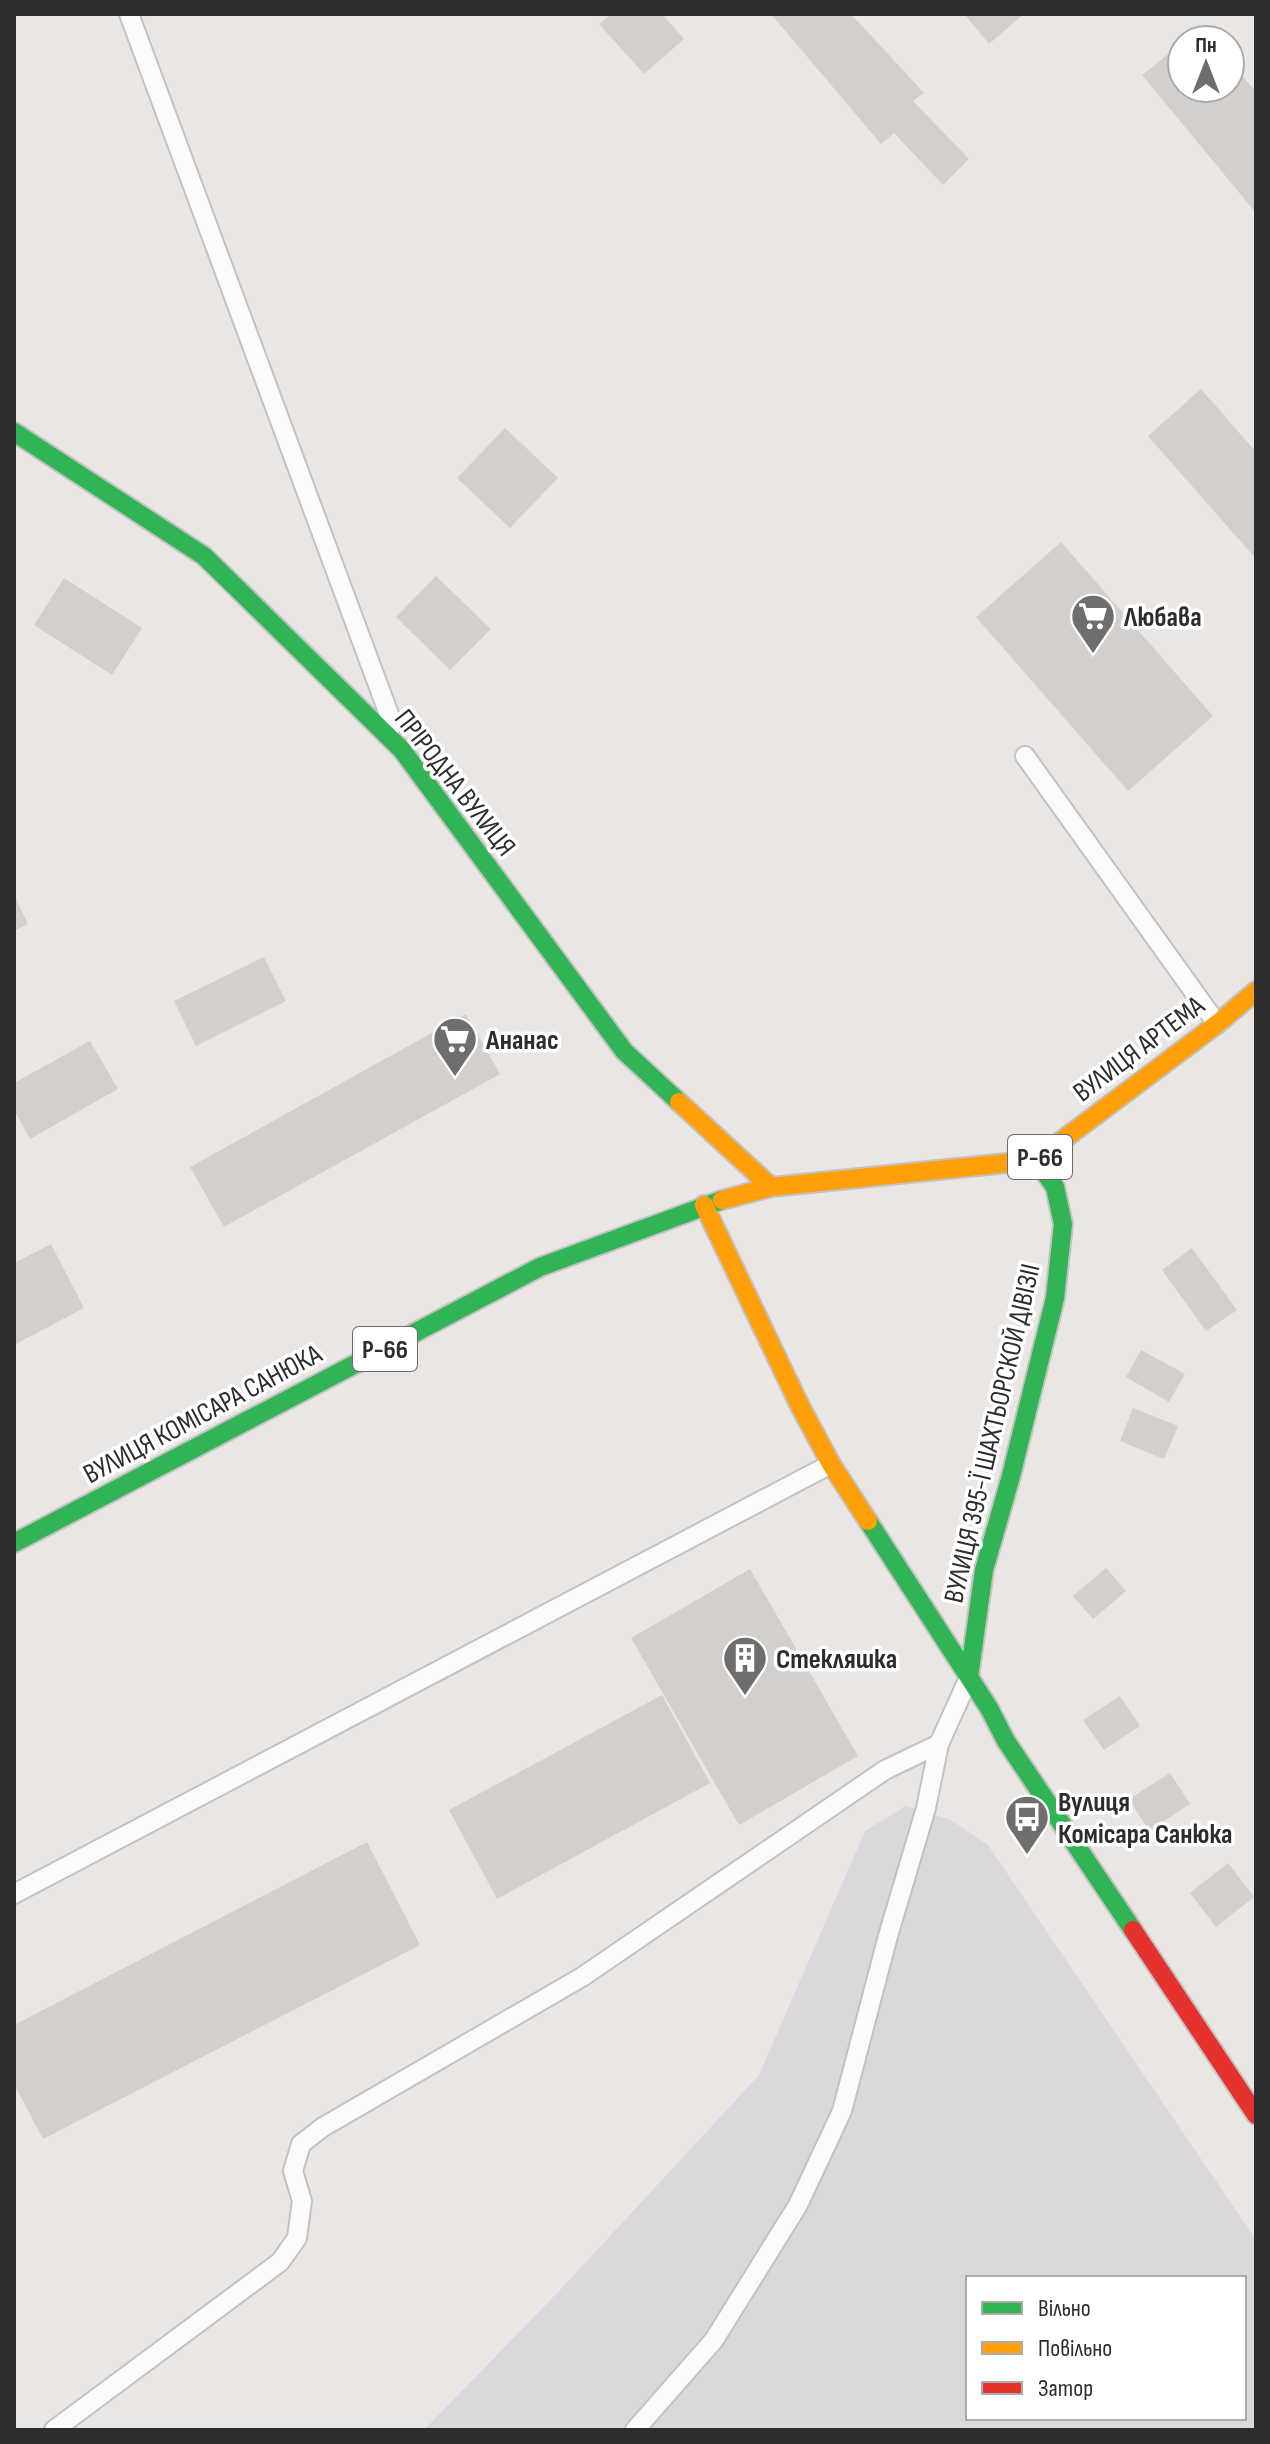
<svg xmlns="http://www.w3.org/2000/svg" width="1270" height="2444" viewBox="0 0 1270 2444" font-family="'Sofia Sans Condensed',sans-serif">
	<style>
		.industrial { fill: #dad8db; fill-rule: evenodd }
		.building { fill: #d2cfcd }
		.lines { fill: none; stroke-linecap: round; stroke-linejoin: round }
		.lane-casing { stroke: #c2c2c2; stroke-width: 22 }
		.fast-casing { stroke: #c2c2c2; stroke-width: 22 }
		.slow-casing { stroke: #c2c2c2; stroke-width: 22 }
		.jam-casing { stroke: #c2c2c2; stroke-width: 22 }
		.lane { stroke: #fcfbfb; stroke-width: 18 }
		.fast { stroke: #30b455; stroke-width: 18 }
		.slow { stroke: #ff9f0a; stroke-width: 18 }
		.jam { stroke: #e5322d; stroke-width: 18 }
		.labels { text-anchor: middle; stroke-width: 7; stroke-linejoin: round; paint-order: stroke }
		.shield { fill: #fff; stroke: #6c6c6c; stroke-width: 2 }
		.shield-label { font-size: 26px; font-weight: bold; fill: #2d2d2d }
		.poi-label { font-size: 28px; font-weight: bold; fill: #2d2d2d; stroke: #fff; text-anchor: start }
		.street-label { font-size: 28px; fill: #2d2d2d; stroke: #fff }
	</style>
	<rect width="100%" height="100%" fill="#eae6e4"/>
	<!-- industrial -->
	<path class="industrial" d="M 906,1806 L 951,1820 L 988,1845 L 1256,2240 L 1256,2430 L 424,2430 L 561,2289 L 759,2075 L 865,1831 ZM 968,2278 L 1244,2278 L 1244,2418 L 968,2418 Z"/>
	<!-- building -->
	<path class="building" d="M 611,14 L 662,14 L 684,39 L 644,74 L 599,24 Z
		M 771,14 L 851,14 L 924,93 L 913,101 L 969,159 L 943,185 L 894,133 L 881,144 Z
		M 964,14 L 1024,14 L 989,44 Z
		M 1202,26 L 1213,40 L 1185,40 Z
		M 1182,43 L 1182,88 L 1230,88 L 1230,61 L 1256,92 L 1256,213 L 1142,75 Z
		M 1201,389 L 1256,452 L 1256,559 L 1148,436 Z
		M 505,428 L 558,478 L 510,528 L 457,478 Z
		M 1061,542 L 1213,716 L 1128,791 L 976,617 Z
		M 436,576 L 491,629 L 450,670 L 396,617 Z
		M 64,578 L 142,628 L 112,675 L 34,625 Z
		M 14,895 L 28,924 L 14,931 Z
		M 264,957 L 286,1001 L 196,1046 L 174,1001 Z
		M 466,1014 L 500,1074 L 224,1227 L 190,1167 Z
		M 90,1041 L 118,1089 L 30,1139 L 14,1110 L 14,1083 Z
		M 51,1244 L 84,1308 L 14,1345 L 14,1263 Z
		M 1192,1248 L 1237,1310 L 1206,1331 L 1162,1270 Z
		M 1141,1350 L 1185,1374 L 1169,1402 L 1126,1377 Z
		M 1133,1408 L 1178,1426 L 1164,1459 L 1120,1441 Z
		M 1106,1568 L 1126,1591 L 1093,1619 L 1073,1596 Z
		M 750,1569 L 858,1756 L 739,1825 L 631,1638 Z
		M 662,1695 L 710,1783 L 497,1899 L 449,1810 Z
		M 1120,1696 L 1140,1726 L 1104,1750 L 1083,1720 Z
		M 1170,1773 L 1190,1804 L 1149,1831 L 1129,1799 Z
		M 367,1842 L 420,1945 L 43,2139 L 14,2084 L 14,2025 Z
		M 1228,1863 L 1254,1897 L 1216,1927 L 1190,1893 Z"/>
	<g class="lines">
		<!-- lane casing -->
		<g class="lane-casing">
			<path id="lane" d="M 129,14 L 393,725
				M 1025,756 L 1217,1024
				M 14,1894 L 831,1464
				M 54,2430 L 280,2262 L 297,2238 L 302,2201 L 293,2171 L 301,2144 L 323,2127 L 582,1977 L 885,1770 L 939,1744
				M 635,2430 L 714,2340 L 798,2205 L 842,2111 L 888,1936 L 926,1808 L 939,1744 L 968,1680"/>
		</g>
		<!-- fast casing -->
		<g class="fast-casing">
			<path id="fast" d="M 14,432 L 204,556 L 402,750 L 624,1051 L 679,1102
				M 868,1521 L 989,1708 L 1006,1741 L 1133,1930
				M 14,1543 L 540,1267 L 722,1200
				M 969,1677 L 984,1570 L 1011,1476 L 1055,1298 L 1063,1224 L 1055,1187 L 1036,1160"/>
		</g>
		<!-- slow casing -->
		<g class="slow-casing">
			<path id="slow" d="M 679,1102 L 771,1187
				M 722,1200 L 771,1187 L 1036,1160 L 1217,1024 L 1256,991
				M 704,1205 L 800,1406 L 831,1464 L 868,1521"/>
		</g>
		<!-- jam casing -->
		<g class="jam-casing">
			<path id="jam" d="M 1133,1930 L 1256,2115"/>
		</g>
		<!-- lane -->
		<use href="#lane" class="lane"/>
		<!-- fast -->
		<use href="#fast" class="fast"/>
		<!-- slow -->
		<use href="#slow" class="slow"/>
		<!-- jam -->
		<use href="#jam" class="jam"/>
	</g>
	<!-- icons -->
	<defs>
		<g id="supermarket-pin" transform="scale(2.3)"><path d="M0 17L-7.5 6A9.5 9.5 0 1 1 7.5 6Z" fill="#6f6e6d" stroke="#fff"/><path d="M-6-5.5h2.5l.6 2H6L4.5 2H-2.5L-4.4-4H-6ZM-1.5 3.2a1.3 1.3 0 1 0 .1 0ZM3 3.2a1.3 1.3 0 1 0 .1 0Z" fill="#fff"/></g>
		<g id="building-pin" transform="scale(2.3)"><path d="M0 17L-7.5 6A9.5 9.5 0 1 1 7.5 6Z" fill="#6f6e6d" stroke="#fff"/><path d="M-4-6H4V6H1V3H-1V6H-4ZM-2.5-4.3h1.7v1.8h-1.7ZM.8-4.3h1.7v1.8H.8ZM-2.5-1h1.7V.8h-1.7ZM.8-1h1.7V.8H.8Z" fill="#fff"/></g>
		<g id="bus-pin" transform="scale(2.3)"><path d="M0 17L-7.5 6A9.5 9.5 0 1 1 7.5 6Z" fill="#6f6e6d" stroke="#fff"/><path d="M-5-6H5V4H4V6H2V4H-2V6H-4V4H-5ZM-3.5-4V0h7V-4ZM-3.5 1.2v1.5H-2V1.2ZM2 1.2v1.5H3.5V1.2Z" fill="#fff"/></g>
	</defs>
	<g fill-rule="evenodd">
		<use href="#supermarket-pin" x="1093" y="616"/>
		<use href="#supermarket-pin" x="455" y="1039"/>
		<use href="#building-pin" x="745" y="1658"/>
		<use href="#bus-pin" x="1027" y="1817"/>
	</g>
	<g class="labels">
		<!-- shield labels -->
		<g class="shield">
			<rect x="1008" y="1135" width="64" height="44" rx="6"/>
			<rect x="353" y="1327" width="64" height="44" rx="6"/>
		</g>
		<g class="shield-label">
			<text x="1040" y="1166">Р-66</text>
			<text x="385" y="1358">Р-66</text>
		</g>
		<!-- poi labels -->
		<g class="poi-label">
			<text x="1124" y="626">Любава</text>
			<text x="486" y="1049">Ананас</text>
			<text x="776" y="1668">Стекляшка</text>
			<text x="1058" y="1811">Вулиця<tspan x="1058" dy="32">Комісара Санюка</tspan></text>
		</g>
		<!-- street labels -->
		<g class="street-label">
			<text transform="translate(456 782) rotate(52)" y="10">ПРІРОДНА ВУЛИЦЯ</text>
			<text transform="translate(1138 1048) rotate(-37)" y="10">ВУЛИЦЯ АРТЕМА</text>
			<text transform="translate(202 1413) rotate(-28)" y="10">ВУЛИЦЯ КОМІСАРА САНЮКА</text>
			<text transform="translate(991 1433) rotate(-77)" y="10">ВУЛИЦЯ 395-Ї ШАХТЬОРСКОЙ ДІВІЗІІ</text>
		</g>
	</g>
	<!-- border -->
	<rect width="1270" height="2444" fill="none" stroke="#2d2d2d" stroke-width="32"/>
	<!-- legend -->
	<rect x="966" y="2276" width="280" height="144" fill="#ffffff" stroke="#ababab" stroke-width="2"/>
	<rect x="982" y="2302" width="40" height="12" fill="#30b455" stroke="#ababab" stroke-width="2"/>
	<text x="1038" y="2316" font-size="24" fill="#2d2d2d">Вільно</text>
	<rect x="982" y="2342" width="40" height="12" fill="#ff9f0a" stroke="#ababab" stroke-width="2"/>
	<text x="1038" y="2356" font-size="24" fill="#2d2d2d">Повільно</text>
	<rect x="982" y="2382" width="40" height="12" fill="#e5322d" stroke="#ababab" stroke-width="2"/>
	<text x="1038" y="2396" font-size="24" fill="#2d2d2d">Затор</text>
	<!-- north arrow -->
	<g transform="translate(1206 64)"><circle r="38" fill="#ffffff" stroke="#ababab" stroke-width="2"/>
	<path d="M0-6L14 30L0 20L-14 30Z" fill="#6f6e6d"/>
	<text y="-12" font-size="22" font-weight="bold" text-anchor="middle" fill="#2d2d2d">Пн</text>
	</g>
</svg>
